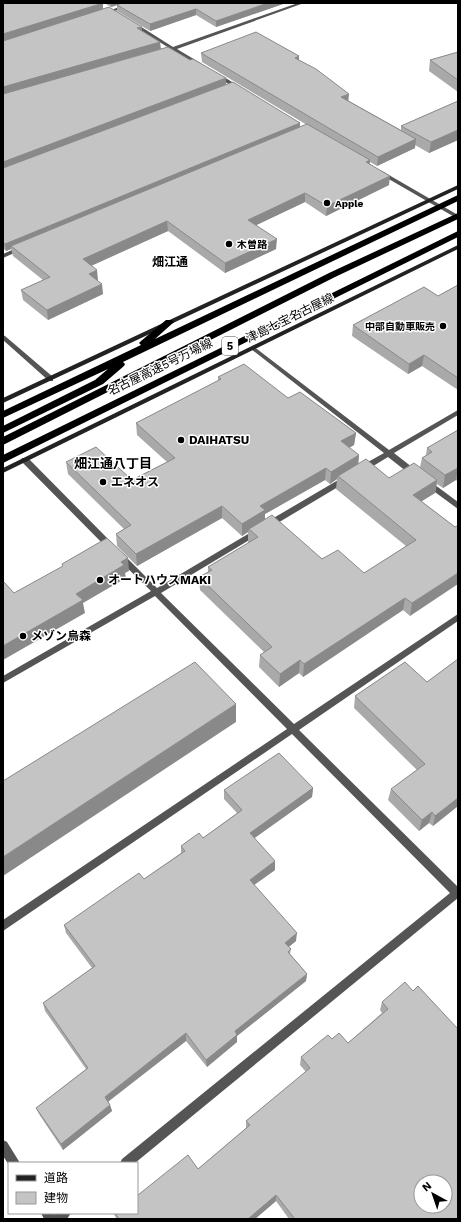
<svg xmlns="http://www.w3.org/2000/svg" width="461" height="1222" viewBox="0 0 461 1222" font-family="'Work Sans','Noto Sans JP',sans-serif">
	<style>
		.lines { fill: none; stroke-linecap: round; stroke-linejoin: round }
		.minor { fill: #555; fill-rule: evenodd }
		.tertiary { fill: #555; fill-rule: evenodd }
		.secondary { fill: #222; fill-rule: evenodd }
		.motorway { fill: #000; fill-rule: evenodd }
		.wall { fill: #a9a9a9; fill-rule: evenodd }
		.shaded-wall { fill: #898989 }
		.building { fill: #c4c4c4; stroke: #898989; fill-rule: evenodd }
		.poi-dot { fill: #000; stroke: #fff; stroke-width: 1.5 }
		.labels { text-anchor: middle; stroke-width: 3; stroke-linejoin: round; paint-order: stroke }
		.far-poi-label { font-size: 10px; font-weight: bold; fill: #000; stroke: #fff; text-anchor: start }
		.shield { fill: #fff; stroke: #4c4c4c; stroke-width: 1 }
		.shield-label { font-size: 11px; font-weight: bold; fill: #000 }
		.far-quarter-label { font-size: 12px; font-weight: bold; fill: #000; stroke: #fff }
		.street-label { font-size: 12px; fill: #000; stroke: #fff }
		.poi-label { font-size: 12px; font-weight: bold; fill: #000; stroke: #fff; text-anchor: start }
		.neighbourhood-label { font-size: 13px; font-weight: bold; fill: #000; stroke: #fff }
	</style>
	<rect width="100%" height="100%" fill="#fff"/>
	<g class="lines">
		<!-- minor -->
		<path class="minor" d="M 130,3 L 136,3 L 107,14 L 103,13 Z
			M 298,3 L 304,3 L 177,49 L 202,64 L 202,65 L 200,66 L 172,50 L 169,50 L 169,48 L 131,24 L 135,23 L 173,47 Z
			M 215,74 L 219,74 L 242,88 L 237,89 L 215,76 Z
			M 382,171 L 458,215 L 458,219 L 380,174 L 379,173 Z
			M 21,246 L 24,248 L 23,249 L 3,258 L 3,254 Z
			M 3,335 L 5,336 L 53,377 L 53,381 L 49,381 L 3,340 Z
			M 253,346 L 389,450 L 458,410 L 458,415 L 394,453 L 417,471 L 418,473 L 417,475 L 411,475 L 388,457 L 365,471 L 359,471 L 358,469 L 359,467 L 384,453 L 251,349 L 250,348 Z
			M 22,458 L 28,458 L 114,545 L 115,547 L 114,549 L 108,549 L 22,462 L 21,460 Z
			M 345,476 L 348,477 L 349,479 L 348,481 L 271,527 L 265,527 L 264,525 L 265,523 Z
			M 427,479 L 458,502 L 458,509 L 424,484 L 423,482 Z
			M 258,528 L 262,531 L 261,533 L 161,593 L 294,724 L 458,614 L 458,621 L 299,730 L 458,887 L 458,898 L 135,1163 L 120,1163 L 122,1159 L 450,893 L 292,734 L 3,931 L 3,920 L 287,729 L 155,596 L 3,683 L 3,676 L 151,591 L 118,559 L 117,557 L 118,555 L 124,555 L 157,588 Z
			M 56,1213 L 71,1213 L 67,1219 L 52,1219 Z"/>
		<!-- tertiary -->
		<path class="tertiary" d="M 3,1140 L 7,1142 L 20,1163 L 9,1163 L 9,1165 L 3,1156 Z
			M 41,1213 L 54,1213 L 57,1219 L 44,1219 Z"/>
		<!-- secondary -->
		<path class="secondary" d="M 458,185 L 458,189 L 3,403 L 3,398 Z
			M 458,245 L 458,249 L 3,473 L 3,468 Z"/>
		<!-- motorway -->
		<path class="motorway" d="M 458,195 L 458,201 L 123,362 L 125,364 L 124,366 L 103,384 L 3,433 L 3,426 L 95,380 L 108,369 L 3,418 L 3,411 L 141,345 L 139,343 L 141,341 L 166,320 L 172,320 L 174,322 L 155,339 Z
			M 458,213 L 458,219 L 335,277 L 3,445 L 3,437 L 329,273 Z
			M 458,231 L 458,237 L 3,463 L 3,455 Z"/>
	</g>
	<!-- wall -->
	<path class="wall" d="M 3,3 L 103,9 L 142,27 L 142,31 L 161,49 L 93,68 L 190,60 L 226,78 L 226,85 L 300,123 L 300,127 L 307,125 L 202,62 L 201,53 L 299,56 L 299,60 L 349,101 L 401,130 L 401,126 L 458,101 L 458,140 L 429,153 L 415,145 L 415,148 L 377,166 L 370,162 L 370,164 L 389,185 L 326,216 L 305,202 L 256,225 L 276,249 L 225,273 L 168,231 L 91,266 L 98,280 L 97,281 L 103,294 L 48,320 L 23,300 L 21,290 L 43,280 L 13,256 L 11,249 L 6,251 L 3,248 Z
		M 104,3 L 286,3 L 216,27 L 196,15 L 150,31 L 117,11 L 117,5 L 111,7 Z
		M 458,52 L 458,92 L 429,71 L 430,60 Z
		M 458,285 L 458,390 L 422,366 L 408,374 L 352,336 L 353,325 L 438,296 Z
		M 218,377 L 288,398 L 356,433 L 354,445 L 349,448 L 359,455 L 358,464 L 389,478 L 420,467 L 422,458 L 426,455 L 427,448 L 458,430 L 458,482 L 456,480 L 443,488 L 437,484 L 435,493 L 421,501 L 455,527 L 410,616 L 403,610 L 303,677 L 299,673 L 279,687 L 259,667 L 260,655 L 264,652 L 200,590 L 199,577 L 208,572 L 208,567 L 249,543 L 248,542 L 248,532 L 242,536 L 222,518 L 137,566 L 117,546 L 116,534 L 124,529 L 68,474 L 66,462 L 132,480 L 167,462 L 137,435 L 136,423 L 218,381 ZM 337,479 L 336,489 L 406,546 L 364,573 L 322,559 L 265,520 L 265,514 L 325,480 L 330,484 Z
		M 458,659 L 458,806 L 433,826 L 429,823 L 419,831 L 388,800 L 391,789 L 417,770 L 354,708 L 355,696 L 427,682 Z
		M 313,788 L 312,797 L 254,838 L 275,870 L 254,885 L 296,941 L 288,947 L 291,949 L 290,954 L 307,974 L 306,981 L 237,1036 L 237,1042 L 207,1067 L 186,1041 L 108,1102 L 110,1105 L 112,1111 L 63,1150 L 39,1114 L 36,1108 L 86,1069 L 45,1011 L 43,1003 L 92,968 L 66,933 L 64,925 L 144,879 L 181,853 L 181,846 L 203,838 L 237,813 L 224,799 L 224,790 Z
		M 413,991 L 458,1219 L 289,1219 L 276,1201 L 255,1219 L 117,1219 L 113,1213 L 137,1213 L 138,1195 L 198,1169 L 246,1128 L 246,1121 L 306,1072 L 300,1065 L 301,1057 L 332,1039 L 348,1043 L 382,1013 L 380,1010 L 382,1002 Z"/>
	<!-- shaded-wall -->
	<path class="shaded-wall" d="M 103,3 L 103,10 L 3,41 L 3,34 Z
		M 111,3 L 124,3 L 111,7 Z
		M 268,3 L 286,3 L 216,27 L 216,21 Z
		M 196,9 L 196,15 L 150,31 L 150,24 Z
		M 142,27 L 142,34 L 137,28 Z
		M 160,42 L 161,49 L 3,94 L 3,87 Z
		M 299,56 L 299,65 L 295,58 Z
		M 226,78 L 226,85 L 3,169 L 3,162 Z
		M 349,94 L 348,104 L 341,97 Z
		M 300,123 L 300,130 L 11,246 L 11,249 L 6,251 L 5,244 Z
		M 458,130 L 458,140 L 429,153 L 431,142 Z
		M 416,139 L 415,148 L 377,166 L 378,157 Z
		M 370,160 L 369,170 L 366,162 Z
		M 390,176 L 389,185 L 326,216 L 327,206 Z
		M 305,193 L 305,202 L 248,229 L 248,220 Z
		M 167,221 L 168,231 L 84,269 L 83,259 Z
		M 277,239 L 276,249 L 225,273 L 225,263 Z
		M 97,270 L 98,280 L 90,284 L 89,274 Z
		M 102,284 L 103,294 L 48,320 L 47,310 Z
		M 424,355 L 422,366 L 408,374 L 409,364 Z
		M 356,433 L 354,445 L 340,453 L 341,441 Z
		M 359,455 L 358,467 L 338,476 L 337,479 L 330,484 L 331,472 Z
		M 326,468 L 325,480 L 265,514 L 265,522 L 249,529 L 248,532 L 242,536 L 242,524 L 260,506 Z
		M 458,468 L 456,480 L 443,488 L 445,475 Z
		M 437,480 L 435,493 L 411,508 L 413,495 Z
		M 222,506 L 222,518 L 137,566 L 136,554 Z
		M 128,558 L 129,571 L 125,573 L 126,578 L 83,603 L 85,613 L 3,660 L 3,646 L 121,562 Z
		M 458,573 L 458,584 L 410,616 L 412,603 Z
		M 405,598 L 403,610 L 303,677 L 304,664 Z
		M 300,660 L 299,673 L 279,687 L 280,674 Z
		M 236,704 L 236,722 L 3,876 L 3,857 Z
		M 313,788 L 312,797 L 249,842 L 250,833 Z
		M 458,798 L 458,806 L 433,826 L 435,816 Z
		M 432,812 L 429,823 L 419,831 L 422,820 Z
		M 275,861 L 275,870 L 250,888 L 250,880 Z
		M 297,933 L 296,941 L 284,951 L 285,943 Z
		M 307,974 L 306,981 L 237,1036 L 237,1042 L 207,1067 L 206,1060 L 235,1031 Z
		M 186,1033 L 186,1041 L 106,1103 L 105,1097 Z
		M 110,1105 L 112,1111 L 63,1150 L 61,1144 Z
		M 276,1195 L 276,1201 L 255,1219 L 248,1219 Z"/>
	<!-- building -->
	<path class="building" d="M 3,3 L 103,3 L 3,34 Z
		M 122,3 L 268,3 L 216,21 L 196,9 L 150,24 L 117,5 Z
		M 109,7 L 142,27 L 137,28 L 160,42 L 3,87 L 3,41 Z
		M 256,32 L 299,56 L 295,58 L 316,69 L 349,94 L 341,97 L 416,139 L 378,157 L 201,53 Z
		M 168,47 L 190,60 L 193,59 L 226,78 L 3,162 L 3,94 Z
		M 458,52 L 458,80 L 430,60 Z
		M 233,82 L 300,123 L 5,244 L 3,242 L 3,168 Z
		M 458,101 L 458,130 L 431,142 L 401,126 Z
		M 307,124 L 370,160 L 366,162 L 390,176 L 327,206 L 305,193 L 248,220 L 277,239 L 225,263 L 167,221 L 83,259 L 97,270 L 89,274 L 102,284 L 47,310 L 21,290 L 50,277 L 11,246 Z
		M 458,285 L 458,378 L 424,355 L 409,364 L 353,325 L 424,287 L 438,296 Z
		M 244,364 L 288,398 L 300,392 L 356,433 L 341,441 L 359,455 L 331,472 L 326,468 L 260,506 L 265,510 L 242,524 L 222,506 L 136,554 L 116,534 L 131,525 L 66,462 L 96,447 L 132,480 L 175,458 L 136,423 L 221,379 L 218,377 Z
		M 458,430 L 458,468 L 445,475 L 422,458 L 432,452 L 427,448 Z
		M 366,459 L 389,478 L 414,463 L 437,480 L 413,495 L 455,527 L 457,526 L 458,527 L 458,573 L 412,603 L 405,598 L 304,664 L 300,660 L 280,674 L 260,655 L 272,647 L 199,577 L 212,570 L 208,567 L 258,537 L 249,529 L 272,515 L 322,559 L 338,550 L 364,573 L 416,540 L 338,476 Z
		M 107,538 L 128,558 L 121,562 L 124,565 L 76,594 L 83,600 L 3,646 L 3,581 L 14,593 L 63,566 L 62,564 Z
		M 458,659 L 458,798 L 435,816 L 432,812 L 422,820 L 391,789 L 425,764 L 355,696 L 405,662 L 427,682 Z
		M 195,662 L 236,704 L 3,857 L 3,781 Z
		M 279,753 L 313,788 L 250,833 L 275,861 L 250,880 L 297,933 L 285,943 L 291,949 L 288,952 L 307,974 L 235,1031 L 237,1035 L 206,1060 L 186,1033 L 105,1097 L 110,1105 L 61,1144 L 36,1108 L 88,1068 L 43,1003 L 95,966 L 64,925 L 139,873 L 144,879 L 185,851 L 181,846 L 199,833 L 203,838 L 242,810 L 224,790 Z
		M 405,982 L 413,991 L 418,986 L 458,1029 L 458,1219 L 295,1219 L 276,1195 L 248,1219 L 119,1219 L 115,1213 L 137,1213 L 137,1193 L 138,1195 L 188,1155 L 198,1169 L 250,1125 L 246,1121 L 310,1068 L 301,1057 L 328,1035 L 332,1039 L 339,1033 L 348,1043 L 388,1009 L 382,1002 ZM 421,1182 L 445,1182 L 445,1206 L 421,1206 Z"/>
	<!-- markers -->
	<g class="poi-dot">
		<circle cx="327" cy="203" r="4"/>
		<circle cx="229" cy="244" r="4"/>
		<circle cx="443" cy="326" r="4"/>
		<circle cx="181" cy="440" r="4"/>
		<circle cx="103" cy="482" r="4"/>
		<circle cx="100" cy="580" r="4"/>
		<circle cx="23" cy="636" r="4"/>
	</g>
	<g class="labels">
		<!-- far-poi labels -->
		<g class="far-poi-label">
			<text x="335" y="207">Apple</text>
			<text x="237" y="248">木曽路</text>
			<text x="435" y="330" text-anchor="end">中部自動車販売</text>
		</g>
		<!-- shield labels -->
		<rect class="shield" x="222" y="337" width="16" height="18" rx="3"/>
		<g class="shield-label">
			<text x="230" y="350">5</text>
		</g>
		<!-- far-quarter labels -->
		<g class="far-quarter-label">
			<text x="170" y="266">畑江通</text>
		</g>
		<!-- street labels -->
		<g class="street-label">
			<text transform="translate(290 318) rotate(-26)" y="4">津島七宝名古屋線</text>
			<text transform="translate(160 367) rotate(-26)" y="4">名古屋高速5号万場線</text>
		</g>
		<!-- poi labels -->
		<g class="poi-label">
			<text x="189" y="444">DAIHATSU</text>
			<text x="111" y="486">エネオス</text>
			<text x="108" y="584">オートハウスMAKI</text>
			<text x="31" y="640">メゾン烏森</text>
		</g>
		<!-- neighbourhood labels -->
		<g class="neighbourhood-label">
			<text x="113" y="468">畑江通八丁目</text>
		</g>
	</g>
	<!-- border -->
	<rect width="461" height="1222" fill="none" stroke="#000000" stroke-width="8"/>
	<!-- legend -->
	<rect x="8" y="1162" width="130" height="52" fill="#ffffff" stroke="#999999"/>
	<rect x="16" y="1175" width="20" height="6" fill="#222222" stroke="#999999"/>
	<text x="44" y="1182" font-size="12" fill="#000000">道路</text>
	<rect x="16" y="1192" width="20" height="12" fill="#c4c4c4" stroke="#999999"/>
	<text x="44" y="1202" font-size="12" fill="#000000">建物</text>
	<!-- north arrow -->
	<g transform="translate(433 1194) rotate(320)"><circle r="19" fill="#ffffff" stroke="#999999"/>
	<path d="M0-3L7 15L0 10L-7 15Z" fill="#000000"/>
	<text y="-6" font-size="11" font-weight="bold" text-anchor="middle" fill="#000000">N</text>
	</g>
</svg>
